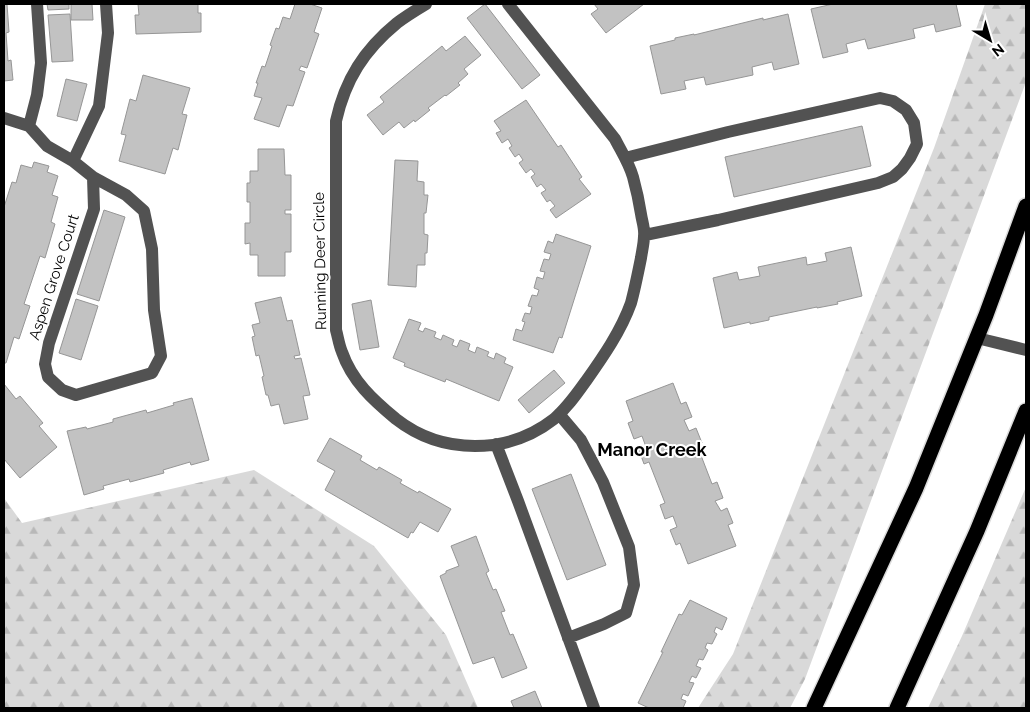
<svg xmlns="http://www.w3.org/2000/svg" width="1030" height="712" viewBox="0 0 1030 712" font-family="Raleway,sans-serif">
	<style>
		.forest { fill: url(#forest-firs) }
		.building { fill: #c2c2c2; stroke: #969696 }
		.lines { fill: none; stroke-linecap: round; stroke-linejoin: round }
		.highway-casing { stroke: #dbdbdb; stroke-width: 18 }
		.minor { stroke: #525252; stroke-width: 12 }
		.highway { stroke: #000; stroke-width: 15 }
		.labels { text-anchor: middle; stroke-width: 4; stroke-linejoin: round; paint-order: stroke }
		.street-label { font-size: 15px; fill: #000; stroke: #fff }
		.quarter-label { font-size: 18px; font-weight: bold; fill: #000; stroke: #fff }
	</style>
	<defs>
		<pattern id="forest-firs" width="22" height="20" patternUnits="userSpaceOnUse" patternTransform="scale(1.25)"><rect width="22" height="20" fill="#d9d9d9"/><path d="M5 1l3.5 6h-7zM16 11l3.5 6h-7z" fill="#b8b8b8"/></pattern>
	</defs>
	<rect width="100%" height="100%" fill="#fff"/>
	<!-- forest -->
	<path class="forest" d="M 985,4 L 1026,4 L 1026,82 L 805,679 L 790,708 L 698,708 L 733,654 L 934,148 Z
		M 254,470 L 374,546 L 446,635 L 478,708 L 4,708 L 4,498 L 22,523 Z
		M 1026,487 L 1026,708 L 928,708 L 962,636 Z"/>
	<!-- building -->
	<path class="building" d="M 4,4 L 7,4 L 9,32 L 6,33 L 8,61 L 11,60 L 13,80 L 4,81 Z
		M 47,4 L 69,4 L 69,9 L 48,10 Z
		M 71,4 L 92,4 L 93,20 L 71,20 Z
		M 138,4 L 198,4 L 198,13 L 201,13 L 201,32 L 136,34 L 135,15 L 139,15 Z
		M 295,4 L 310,4 L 322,8 L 314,32 L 319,34 L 307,68 L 301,66 L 299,70 L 305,72 L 293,106 L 287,105 L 279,127 L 254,119 L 262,98 L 254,96 L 258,83 L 256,83 L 262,66 L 265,67 L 272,46 L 270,45 L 276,28 L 279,29 L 283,17 L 290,19 Z
		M 485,4 L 540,75 L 522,89 L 467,18 Z
		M 594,4 L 644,4 L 606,33 L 591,14 L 598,9 Z
		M 833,4 L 956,4 L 961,26 L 936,32 L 934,24 L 913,29 L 915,38 L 868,49 L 865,39 L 846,44 L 848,52 L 823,58 L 811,9 Z
		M 70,14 L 73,61 L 52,62 L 48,15 Z
		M 788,14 L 799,64 L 774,70 L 772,62 L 752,67 L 753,75 L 706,85 L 704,77 L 684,81 L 686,89 L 661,94 L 650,46 L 675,40 L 675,38 L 694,34 L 694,35 L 763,18 L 763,20 Z
		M 465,36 L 481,55 L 464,69 L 468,74 L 458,83 L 460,85 L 446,96 L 445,95 L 428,108 L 430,110 L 415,122 L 414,120 L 404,128 L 399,122 L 383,135 L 367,115 L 384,102 L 380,97 L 442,46 L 446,51 Z
		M 143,75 L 190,88 L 182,114 L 187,115 L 178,150 L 173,148 L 165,174 L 119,161 L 126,135 L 121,134 L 130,99 L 136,101 Z
		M 66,79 L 87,84 L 77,121 L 57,116 Z
		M 526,100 L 558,147 L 561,145 L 582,177 L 579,179 L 591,194 L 556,218 L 550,210 L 555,206 L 550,200 L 547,202 L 541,193 L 546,190 L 541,184 L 537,187 L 531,177 L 535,174 L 531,169 L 526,173 L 519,163 L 523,160 L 519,154 L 515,157 L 509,148 L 512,146 L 508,139 L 502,143 L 496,133 L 501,131 L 494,121 Z
		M 862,126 L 871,166 L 734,197 L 725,157 Z
		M 258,149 L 284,149 L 285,175 L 291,175 L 291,210 L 285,210 L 285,214 L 291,214 L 291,252 L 285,252 L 285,276 L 258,276 L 258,255 L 250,255 L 250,243 L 245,244 L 245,223 L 250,223 L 250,202 L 247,202 L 247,183 L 250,183 L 250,171 L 258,171 Z
		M 395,160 L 418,161 L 417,181 L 424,182 L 424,195 L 428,195 L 426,213 L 424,213 L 424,234 L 428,235 L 427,253 L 425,253 L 425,265 L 417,265 L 416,287 L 388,285 Z
		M 34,162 L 49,166 L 47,172 L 58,176 L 52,195 L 58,197 L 51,222 L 55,224 L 45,258 L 40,256 L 24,304 L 30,306 L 19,339 L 14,337 L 6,363 L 4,363 L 4,207 L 12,182 L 16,183 L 21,165 L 32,168 Z
		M 104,210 L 125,217 L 99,301 L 77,294 Z
		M 556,234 L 591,246 L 562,338 L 559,337 L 553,353 L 513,340 L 516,329 L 522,331 L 525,322 L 522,321 L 525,313 L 530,314 L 532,307 L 528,306 L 532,295 L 537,296 L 539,290 L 534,288 L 537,277 L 543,279 L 545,272 L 540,271 L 544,259 L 549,260 L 551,254 L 544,252 L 548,241 L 553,243 Z
		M 851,247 L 862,296 L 837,302 L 838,304 L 817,308 L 817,307 L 769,317 L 769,320 L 750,324 L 750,322 L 724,328 L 713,278 L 737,272 L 739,280 L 760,276 L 758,267 L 806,257 L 807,265 L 827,261 L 825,253 Z
		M 281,297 L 287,321 L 292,320 L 300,355 L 294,356 L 295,359 L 301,358 L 310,395 L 303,396 L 308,419 L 284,424 L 279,404 L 271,406 L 268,395 L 266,395 L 262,377 L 264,376 L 259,355 L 256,356 L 252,337 L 255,336 L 252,325 L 260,323 L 255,303 Z
		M 76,299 L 98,306 L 81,360 L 59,353 Z
		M 371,300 L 379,347 L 360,350 L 352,304 Z
		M 409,319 L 421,323 L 418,330 L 423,332 L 425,328 L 436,332 L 434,337 L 441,340 L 443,335 L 454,340 L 452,345 L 457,347 L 460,340 L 470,344 L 468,350 L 475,353 L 477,347 L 489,352 L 487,356 L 494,359 L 496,353 L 506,358 L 504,363 L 513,367 L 499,401 L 446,379 L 445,382 L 404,366 L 405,363 L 393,358 Z
		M 554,370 L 565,383 L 529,413 L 518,400 Z
		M 673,383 L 681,404 L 686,402 L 692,417 L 684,420 L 689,431 L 696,428 L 702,443 L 697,445 L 712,484 L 717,482 L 723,498 L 715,501 L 721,511 L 727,508 L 733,523 L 728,525 L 736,546 L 688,564 L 680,543 L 676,545 L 670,530 L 677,527 L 673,516 L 665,519 L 660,505 L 665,503 L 649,462 L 644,464 L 639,450 L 646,447 L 642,436 L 634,439 L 628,423 L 633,421 L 626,401 Z
		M 4,384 L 16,399 L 20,396 L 43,423 L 39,426 L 57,447 L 20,478 L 4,459 Z
		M 192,398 L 209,460 L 191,465 L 190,462 L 163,470 L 164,473 L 130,482 L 129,479 L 103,486 L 104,489 L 84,495 L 67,431 L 86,427 L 87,429 L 113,422 L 113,419 L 146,410 L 147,413 L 174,405 L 173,403 Z
		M 330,438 L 362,456 L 360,460 L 377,470 L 379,467 L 402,480 L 400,483 L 418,493 L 419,491 L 451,509 L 438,532 L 420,522 L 413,533 L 411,532 L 408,538 L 325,490 L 335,471 L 317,461 Z
		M 571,474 L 606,565 L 567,580 L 532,489 Z
		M 476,536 L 489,571 L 486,573 L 493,590 L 496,589 L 505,611 L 501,612 L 510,635 L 513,634 L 527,668 L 502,678 L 494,657 L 473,664 L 440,576 L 446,573 L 446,571 L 459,566 L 451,546 Z
		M 690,600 L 727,618 L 722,630 L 716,627 L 714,632 L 717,634 L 712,644 L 707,643 L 705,648 L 708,650 L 703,660 L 699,659 L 696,666 L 701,668 L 696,678 L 692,676 L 689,682 L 694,683 L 688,696 L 683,694 L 681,699 L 686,701 L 683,708 L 649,708 L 638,703 L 663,652 L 661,652 L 679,614 L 682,615 Z
		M 535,691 L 542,708 L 514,708 L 511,701 Z"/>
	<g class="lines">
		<!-- highway casing -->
		<g class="highway-casing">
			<path id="highway" d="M 814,708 L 916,488 L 986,315 L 1026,206
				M 897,708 L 977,531 L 1026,411"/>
		</g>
		<!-- minor -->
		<path class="minor" d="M 426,4 C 416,10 406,16 397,23 C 364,50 345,80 336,121 L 336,330 C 338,337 339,345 342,352 C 352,381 373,400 396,419 C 442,455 508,455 554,419 C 567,408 576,395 586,381 C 603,357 621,331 631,303 C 635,288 638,273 641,258 C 642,251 644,243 644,236 C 645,229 642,221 641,214 C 639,201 636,188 633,177 C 629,163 621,151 615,139 L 508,4
			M 4,118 L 29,126 L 47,146 L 73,161 L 93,177 L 94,209 L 49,343 L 45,364 L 48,377 L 62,390 L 76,395 L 152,373 L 161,356 L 154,310 L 152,249 L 144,211 L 126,195 L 93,177
			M 29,126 L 37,95 L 41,63 L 37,4
			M 625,158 L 728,132 L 880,98 L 893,101 L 906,110 L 914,123 L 917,144 L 910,158 L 902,169 L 893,177 L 878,183 L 718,220 L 645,235
			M 73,161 L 99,106 L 108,33 L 106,4
			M 977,338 L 1026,350
			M 559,414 L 581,440 L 603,482 L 629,547 L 634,585 L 626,613 L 604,624 L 568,638
			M 496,444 L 518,501 L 594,708"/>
		<!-- highway -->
		<use href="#highway" class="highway"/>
	</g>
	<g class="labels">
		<!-- street labels -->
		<g class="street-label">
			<text transform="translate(320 261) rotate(-91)" y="5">Running Deer Circle</text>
			<text transform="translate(54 277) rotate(-72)" y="5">Aspen Grove Court</text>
		</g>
		<!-- quarter labels -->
		<g class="quarter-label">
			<text x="652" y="456">Manor Creek</text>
		</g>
	</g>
	<!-- border -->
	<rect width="1030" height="712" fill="none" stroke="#000000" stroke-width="10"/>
	<!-- north arrow -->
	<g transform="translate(990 40) rotate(142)" stroke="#ffffff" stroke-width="4" paint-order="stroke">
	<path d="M0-4L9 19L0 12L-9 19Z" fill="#000000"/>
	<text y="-8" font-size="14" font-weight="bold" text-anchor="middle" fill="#000000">N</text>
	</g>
</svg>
